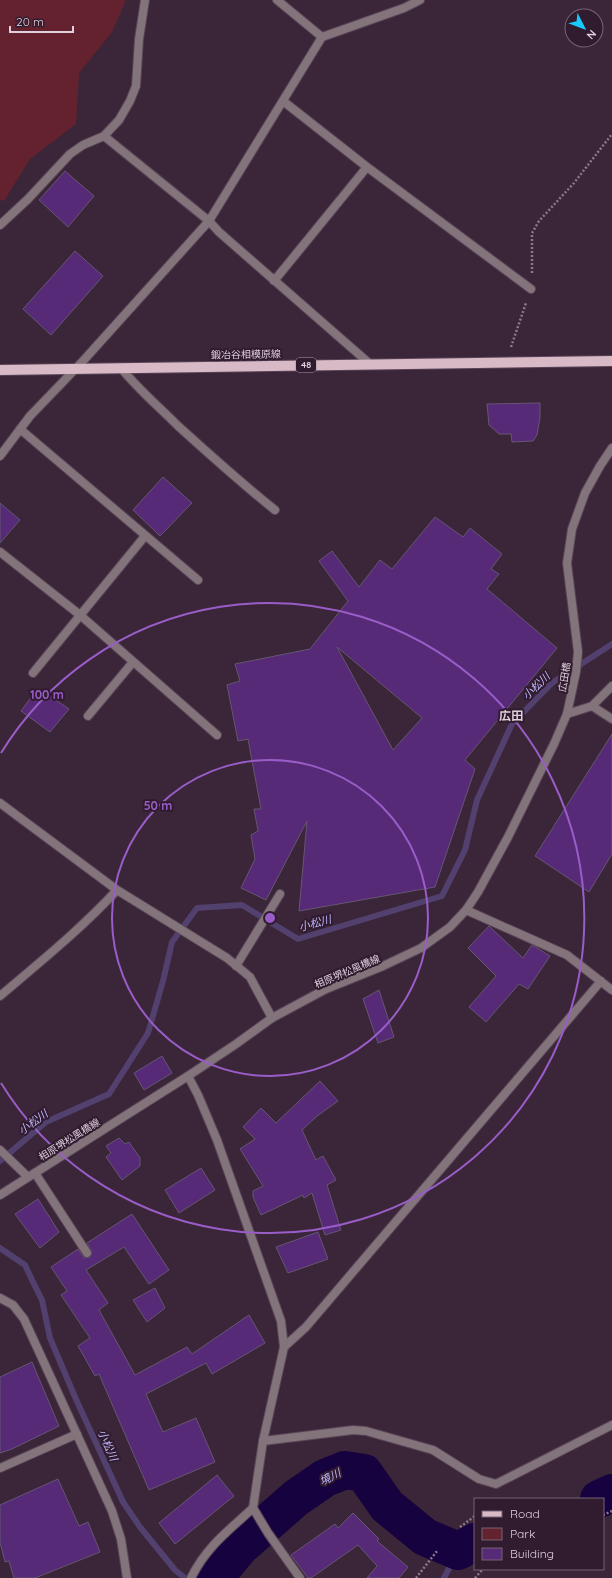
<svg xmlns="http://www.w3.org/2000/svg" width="612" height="1578" viewBox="0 0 612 1578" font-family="Quicksand,'Noto Sans JP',sans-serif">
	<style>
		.green { fill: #64222e }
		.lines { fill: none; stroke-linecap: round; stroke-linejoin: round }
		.stream { stroke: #52406e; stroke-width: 6 }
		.river { stroke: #15023e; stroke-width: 38 }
		.building { fill: #572a77; stroke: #655672; fill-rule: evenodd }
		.service-casing { stroke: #594457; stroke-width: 10 }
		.minor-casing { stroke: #594457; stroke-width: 10 }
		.tertiary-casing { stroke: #594457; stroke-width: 10 }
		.primary-casing { stroke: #594457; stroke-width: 12 }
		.path { stroke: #8c798a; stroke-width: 2.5; stroke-dasharray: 2 2; stroke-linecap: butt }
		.service { stroke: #83737a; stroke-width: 8 }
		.minor { stroke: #83737a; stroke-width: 8 }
		.tertiary { stroke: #83737a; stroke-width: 8 }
		.primary { stroke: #d8b9c6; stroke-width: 10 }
		.ring { fill: none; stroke: #995dc8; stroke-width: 2 }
		.labels { text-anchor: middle; stroke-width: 4; stroke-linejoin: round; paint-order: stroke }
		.shield { fill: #311b2f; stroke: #ab9aa9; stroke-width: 1 }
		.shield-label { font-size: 9px; font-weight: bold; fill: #dfd0dd }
		.street-label { font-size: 10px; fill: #dfd0dd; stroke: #311b2f }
		.water-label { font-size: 11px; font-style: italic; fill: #bfbaff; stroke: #311b2f }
		.quarter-label { font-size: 12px; font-weight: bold; fill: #dfd0dd; stroke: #311b2f }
		.centre { fill: #995dc8; stroke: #311b2f; stroke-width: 2 }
		.ring-label { font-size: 12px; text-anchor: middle; font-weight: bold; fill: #995dc8; stroke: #311b2f; stroke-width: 4; stroke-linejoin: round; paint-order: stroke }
	</style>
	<rect width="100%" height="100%" fill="#3b2539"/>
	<!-- green -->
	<path class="green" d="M 0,0 L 126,0 L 112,32 L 79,73 L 76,124 L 30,159 L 4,201 L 0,200 Z"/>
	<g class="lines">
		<!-- stream -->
		<path class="stream" d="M 0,1161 L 46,1122 L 109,1094 L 148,1033 L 163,981 L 172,942 L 197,908 L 242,905 L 298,939 L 442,896 L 465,850 L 477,800 L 512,724 L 552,683 L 612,644
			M 0,1248 L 25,1265 L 34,1284 L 42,1300 L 50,1338 L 75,1397 L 123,1502 L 140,1527 L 175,1570 L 185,1578
			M 444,1578 L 458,1551"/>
		<!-- river -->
		<path class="river" d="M 599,1499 L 612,1493
			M 214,1578 L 240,1547 L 296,1498 L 325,1478 L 345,1470 L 364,1473 L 387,1506 L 425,1537 L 458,1551 L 475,1542"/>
	</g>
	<!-- building -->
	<path class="building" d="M 65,171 L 94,196 L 68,227 L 39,200 Z
		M 75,251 L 103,276 L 51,335 L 23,309 Z
		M 540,403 L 540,418 L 537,435 L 533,441 L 512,442 L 511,434 L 499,434 L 489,425 L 487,404 Z
		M 163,477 L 192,503 L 160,536 L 133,510 Z
		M 0,503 L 20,520 L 0,543 Z
		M 435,517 L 463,537 L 470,528 L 502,554 L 491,569 L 499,574 L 487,589 L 557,648 L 465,760 L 475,769 L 435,887 L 299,911 L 307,821 L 266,900 L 241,888 L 255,859 L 251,835 L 258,831 L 254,809 L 261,809 L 248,739 L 238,741 L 227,685 L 240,681 L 235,664 L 310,649 L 348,601 L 319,561 L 332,551 L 359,587 L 380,560 L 392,569 ZM 337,647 L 422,718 L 393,750 Z
		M 38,688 L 69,709 L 50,732 L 21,711 Z
		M 612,734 L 612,854 L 589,892 L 535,856 Z
		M 489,926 L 523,958 L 532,945 L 550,956 L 528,989 L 519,984 L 486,1022 L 469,1007 L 496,976 L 468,948 Z
		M 379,990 L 394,1037 L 378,1043 L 363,999 Z
		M 162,1056 L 172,1073 L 144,1090 L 134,1073 Z
		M 320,1081 L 338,1101 L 317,1116 L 302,1130 L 316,1160 L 323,1156 L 336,1180 L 327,1185 L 341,1230 L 325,1235 L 312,1193 L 304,1198 L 303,1195 L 261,1215 L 253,1197 L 253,1191 L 263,1186 L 240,1149 L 255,1139 L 243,1127 L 261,1108 L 276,1123 Z
		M 119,1138 L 125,1144 L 129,1142 L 140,1158 L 140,1166 L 122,1180 L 106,1157 L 111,1153 L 106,1146 Z
		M 201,1168 L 215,1190 L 179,1213 L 165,1190 Z
		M 38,1199 L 59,1232 L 40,1248 L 15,1214 Z
		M 132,1214 L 169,1270 L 149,1284 L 124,1247 L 86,1270 L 108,1303 L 99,1310 L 135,1375 L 187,1347 L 192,1354 L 249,1315 L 265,1343 L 212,1374 L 206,1363 L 146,1394 L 163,1432 L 196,1418 L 215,1462 L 149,1490 L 99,1374 L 95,1376 L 78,1346 L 90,1338 L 61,1295 L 67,1291 L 51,1267 L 78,1249 L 84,1258 L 90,1257 L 92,1252 L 87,1243 Z
		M 318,1232 L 328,1259 L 288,1273 L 276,1247 Z
		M 155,1288 L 165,1308 L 147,1322 L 133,1300 Z
		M 32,1362 L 59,1426 L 12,1449 L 0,1453 L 0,1377 Z
		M 217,1475 L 234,1496 L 175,1544 L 159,1523 Z
		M 58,1479 L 79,1526 L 88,1522 L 100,1552 L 35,1578 L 14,1578 L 9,1561 L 5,1562 L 0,1542 L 0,1505 Z
		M 353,1513 L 379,1539 L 377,1541 L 408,1567 L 399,1578 L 367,1578 L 377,1566 L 358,1545 L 311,1578 L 308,1578 L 291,1555 L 335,1524 L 338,1528 Z"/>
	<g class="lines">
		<!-- service casing -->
		<g class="service-casing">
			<path id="service" d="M 283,101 L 367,167 L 531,289
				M 104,136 L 209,221 L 219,232 L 370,364
				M 0,225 L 28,199 L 70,154 L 83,145 L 104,136 L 119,120 L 130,101 L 136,86 L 139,39 L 145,0
				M 274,281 L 367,167
				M 121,368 C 138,389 158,406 177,425 C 209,454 241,483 275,510
				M 20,429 L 198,580
				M 0,552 L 80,615 L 217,735
				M 33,673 L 145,536
				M 88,716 L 133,662
				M 466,910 L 567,955 L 612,990
				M 236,966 L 280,894
				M 0,1150 L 28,1177
				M 35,1173 L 87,1253
				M 284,1347 L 306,1327 L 601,981
				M 263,1441 L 353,1430 L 366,1431 L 433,1450 L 479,1479 L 496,1484 L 612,1425
				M 0,1468 L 77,1434"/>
		</g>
		<!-- minor casing -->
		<g class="minor-casing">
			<path id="minor" d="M 277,0 L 322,37
				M 0,456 L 30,416 L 83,361 L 209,221 L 322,37 L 404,8 L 420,0
				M 592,706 L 612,719
				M 567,714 L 592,706 L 612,686
				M 0,803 L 117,890 L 227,958 L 250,977 L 272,1018
				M 0,996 C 40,962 81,929 117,890
				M 188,1076 L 198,1095 L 217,1140 L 281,1321 L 284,1347 L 263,1441 L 253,1508 L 268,1533 L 300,1578
				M 0,1298 L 13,1305 L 24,1319 L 112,1511 L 121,1539 L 127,1578
				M 191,1578 C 206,1547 228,1531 253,1508"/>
		</g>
		<!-- tertiary casing -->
		<g class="tertiary-casing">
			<path id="tertiary" d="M 0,1195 L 188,1076 L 236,1044 L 272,1018 L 326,989 L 383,966 L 421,948 L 450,927 L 466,910 L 478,892 L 508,837 L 554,744 L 567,714 L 576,672 L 578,652 L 567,563 L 572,529 L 585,493 L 600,466 L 612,448"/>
		</g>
		<!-- primary casing -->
		<g class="primary-casing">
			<path id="primary" d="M 0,370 L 612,361"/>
		</g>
		<!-- path -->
		<path class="path" d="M 532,273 L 532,233 L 539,221 L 574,183 L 612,134
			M 511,347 L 526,303
			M 603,1515 L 612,1511
			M 460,1527 L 475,1516
			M 416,1578 L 437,1551
			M 475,1578 L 483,1569"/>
		<!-- service -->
		<use href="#service" class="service"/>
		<!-- minor -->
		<use href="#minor" class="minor"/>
		<!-- tertiary -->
		<use href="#tertiary" class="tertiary"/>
		<!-- primary -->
		<use href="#primary" class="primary"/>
	</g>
	<!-- distance rings -->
	<g class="ring">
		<circle cx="270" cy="918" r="158"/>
		<path d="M1 753A315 315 0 1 1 1 1083"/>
	</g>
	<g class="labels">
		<!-- shield labels -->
		<rect class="shield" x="296" y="358" width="20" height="14" rx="3"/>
		<g class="shield-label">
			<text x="306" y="368">48</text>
		</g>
		<!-- street labels -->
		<g class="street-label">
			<text transform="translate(246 354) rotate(-1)" y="4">鍛冶谷相模原線</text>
			<text transform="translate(564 677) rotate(-81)" y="4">広田橋</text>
			<text transform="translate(347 971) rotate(-23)" y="4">相原堺松風橋線</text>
			<text transform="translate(69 1139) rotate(-32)" y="4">相原堺松風橋線</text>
		</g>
		<!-- water labels -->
		<g class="water-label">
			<text transform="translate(536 686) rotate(-44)" y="4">小松川</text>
			<text transform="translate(315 923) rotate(-15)" y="4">小松川</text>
			<text transform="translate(33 1122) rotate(-36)" y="4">小松川</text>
			<text transform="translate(108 1445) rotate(66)" y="4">小松川</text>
			<text transform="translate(330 1477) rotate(-26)" y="4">境川</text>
		</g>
		<!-- quarter labels -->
		<g class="quarter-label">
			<text x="511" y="720">広田</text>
		</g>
	</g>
	<circle cx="270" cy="918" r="6" class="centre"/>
	<g class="ring-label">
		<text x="47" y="699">100 m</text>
		<text x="158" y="810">50 m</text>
	</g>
	<!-- legend -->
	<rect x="474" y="1498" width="130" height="72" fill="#311b2f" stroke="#776375"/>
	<rect x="482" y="1511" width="20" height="6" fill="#d8b9c6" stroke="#776375"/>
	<text x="510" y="1518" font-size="12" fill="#dfd0dd">Road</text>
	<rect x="482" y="1528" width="20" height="12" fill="#64222e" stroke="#776375"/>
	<text x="510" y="1538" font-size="12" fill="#dfd0dd">Park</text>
	<rect x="482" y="1548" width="20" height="12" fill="#572a77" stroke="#776375"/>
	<text x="510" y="1558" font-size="12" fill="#dfd0dd">Building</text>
	<!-- north arrow -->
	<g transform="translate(584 28) rotate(132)"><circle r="19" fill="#311b2f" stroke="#776375"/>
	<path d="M0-3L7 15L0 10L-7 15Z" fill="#16cafb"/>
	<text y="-6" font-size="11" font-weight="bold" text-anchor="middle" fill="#dfd0dd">N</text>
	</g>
	<!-- scale -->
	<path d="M10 26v6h63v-6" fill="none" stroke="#dfd0dd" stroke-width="2"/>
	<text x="16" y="26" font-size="12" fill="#dfd0dd" stroke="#311b2f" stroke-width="3" paint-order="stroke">20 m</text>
</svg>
